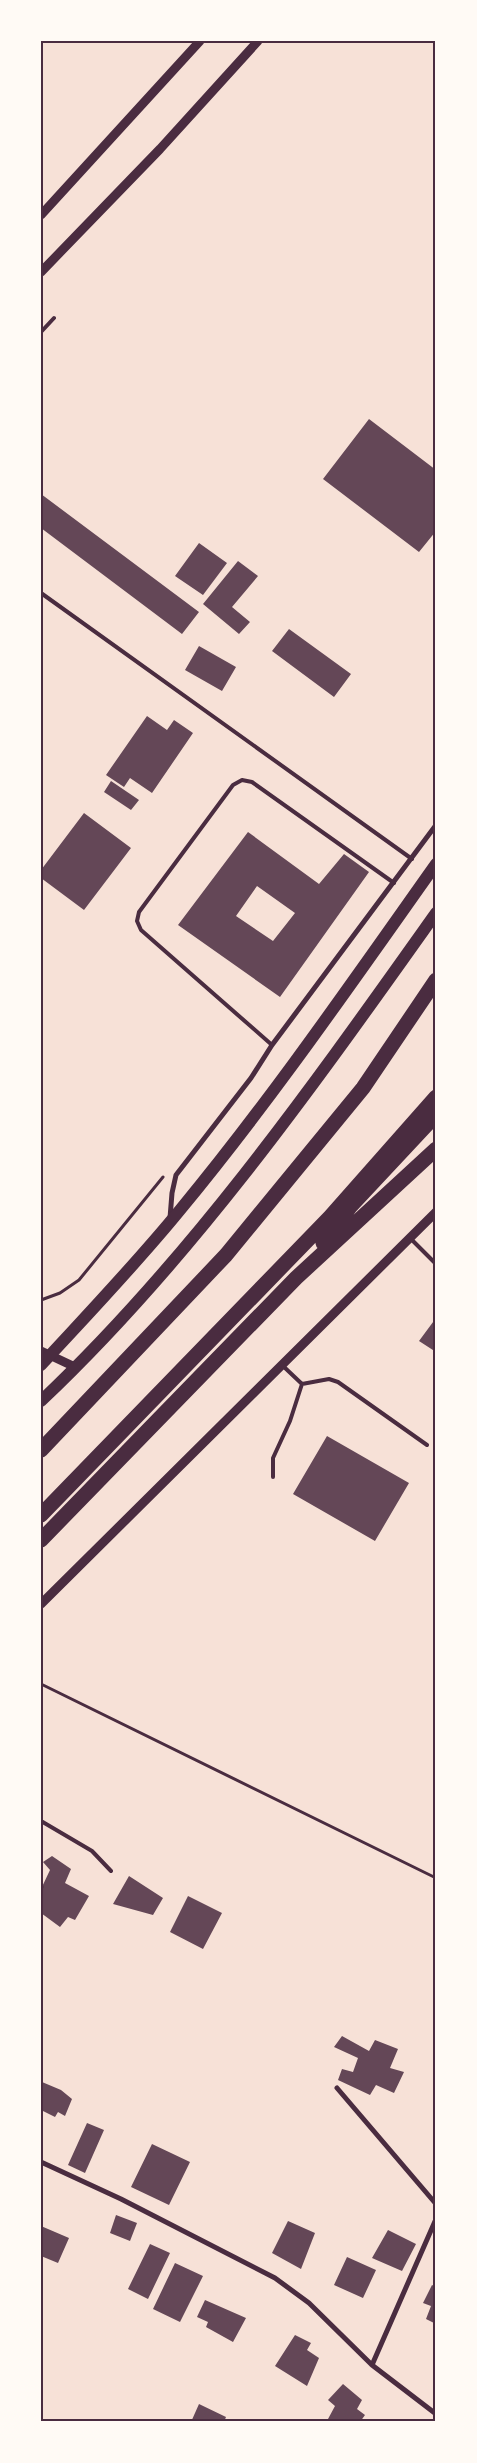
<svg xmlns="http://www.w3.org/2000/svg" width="477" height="2463" viewBox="0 0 477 2463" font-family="'IBM Plex Sans',sans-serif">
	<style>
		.building { fill: #644757; fill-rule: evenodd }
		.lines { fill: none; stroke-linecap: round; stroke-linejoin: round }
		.path { stroke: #4a2c40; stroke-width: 3 }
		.service { stroke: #4a2c40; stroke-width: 4 }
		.minor { stroke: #4a2c40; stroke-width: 5 }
		.tertiary { stroke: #4a2c40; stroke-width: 9 }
		.primary { stroke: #4a2c40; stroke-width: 12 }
		.motorway { stroke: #4a2c40; stroke-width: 15 }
		.neatline { fill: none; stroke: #4a2c40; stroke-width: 2 }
	</style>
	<rect width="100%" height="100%" fill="#f7e1d7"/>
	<!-- building -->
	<path class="building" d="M 369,419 L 436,470 L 436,531 L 419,552 L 323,479 Z
		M 41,494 L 199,612 L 182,634 L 41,528 Z
		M 199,543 L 227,563 L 203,595 L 175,576 Z
		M 238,561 L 258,576 L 232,607 L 250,622 L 239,634 L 203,604 Z
		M 289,629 L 351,674 L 334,697 L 272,651 Z
		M 199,646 L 236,667 L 222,691 L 185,670 Z
		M 147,716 L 167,730 L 174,720 L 193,733 L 152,793 L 130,778 L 124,787 L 106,775 Z
		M 111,781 L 139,800 L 131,810 L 104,792 Z
		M 84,813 L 131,848 L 84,910 L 41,878 L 41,870 Z
		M 248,832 L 319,884 L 344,854 L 369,872 L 280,997 L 178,925 ZM 257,886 L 295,913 L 273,941 L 236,916 Z
		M 436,1318 L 436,1352 L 419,1341 Z
		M 327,1436 L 409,1483 L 375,1541 L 293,1494 Z
		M 52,1856 L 71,1869 L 65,1883 L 89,1896 L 75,1920 L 68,1917 L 60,1927 L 41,1913 L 41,1889 L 50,1870 L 43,1862 Z
		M 129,1876 L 163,1898 L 153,1915 L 113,1904 Z
		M 188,1896 L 222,1913 L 203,1949 L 170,1932 Z
		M 342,2036 L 369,2051 L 375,2040 L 398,2049 L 390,2068 L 404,2072 L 394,2093 L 376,2085 L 370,2095 L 338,2080 L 342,2069 L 353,2072 L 358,2058 L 334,2047 Z
		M 42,2082 L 61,2090 L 72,2099 L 65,2116 L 58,2112 L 55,2117 L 41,2110 Z
		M 87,2123 L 104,2130 L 85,2173 L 68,2165 Z
		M 152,2144 L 190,2162 L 169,2205 L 131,2187 Z
		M 116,2215 L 137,2223 L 130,2241 L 110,2233 Z
		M 288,2221 L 315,2233 L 301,2269 L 272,2253 Z
		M 41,2226 L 69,2238 L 58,2263 L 41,2256 Z
		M 388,2230 L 416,2244 L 402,2271 L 372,2258 Z
		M 150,2244 L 170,2253 L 148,2299 L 128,2289 Z
		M 347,2257 L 376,2270 L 363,2298 L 334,2285 Z
		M 175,2263 L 203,2276 L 180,2322 L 153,2309 Z
		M 432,2285 L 436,2287 L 436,2324 L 426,2319 L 431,2306 L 423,2303 Z
		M 205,2300 L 246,2318 L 233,2342 L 206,2327 L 208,2322 L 197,2317 Z
		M 295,2335 L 311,2343 L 307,2350 L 319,2358 L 307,2386 L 275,2366 Z
		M 343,2384 L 362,2400 L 357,2409 L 365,2415 L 360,2422 L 332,2422 L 328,2419 L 335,2406 L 328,2400 Z
		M 199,2404 L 226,2417 L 224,2422 L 191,2422 Z"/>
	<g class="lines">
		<!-- path -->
		<path class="path" d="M 41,1300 L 60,1293 L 79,1280 L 163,1177
			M 41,1684 L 436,1878
			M 41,1887 L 42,1887"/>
		<!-- service -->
		<path class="service" d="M 41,332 L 54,318
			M 41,593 L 412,859
			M 272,1045 L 141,930 L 137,921 L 139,912 L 233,785 L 242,780 L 252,782 L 394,883
			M 410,1238 L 436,1264
			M 283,1366 L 302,1384 L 329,1379 L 338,1382 L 427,1445
			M 273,1477 L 273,1458 L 290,1421 L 302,1384
			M 41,1821 L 92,1851 L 111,1871"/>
		<!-- minor -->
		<path class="minor" d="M 170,1218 L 172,1193 L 176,1175 L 251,1078 L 272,1045 L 436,825
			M 337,2088 L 436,2204
			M 41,2162 L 121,2199 L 275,2278 L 309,2303 L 372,2365 L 436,2414
			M 372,2365 L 436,2219"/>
		<!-- tertiary -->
		<path class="tertiary" d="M 41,215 L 200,41
			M 41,272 L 160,149 L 258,41
			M 41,1351 L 75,1367
			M 41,1604 L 436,1212"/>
		<!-- primary -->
		<path class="primary" d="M 41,1365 C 88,1314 136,1264 180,1210 C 271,1100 353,981 436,864
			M 41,1401 C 193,1257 315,1083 436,913"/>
		<!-- motorway -->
		<path class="motorway" d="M 323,1243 L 350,1207 L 436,1115
			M 41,1450 L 226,1255 L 363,1088 L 436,980
			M 41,1515 L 330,1217 L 436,1097
			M 41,1540 L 296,1278 L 436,1149"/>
	</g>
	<!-- border -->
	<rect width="477" height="2463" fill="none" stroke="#fffaf5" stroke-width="85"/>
	<rect x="42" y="42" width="392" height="2378" class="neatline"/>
</svg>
